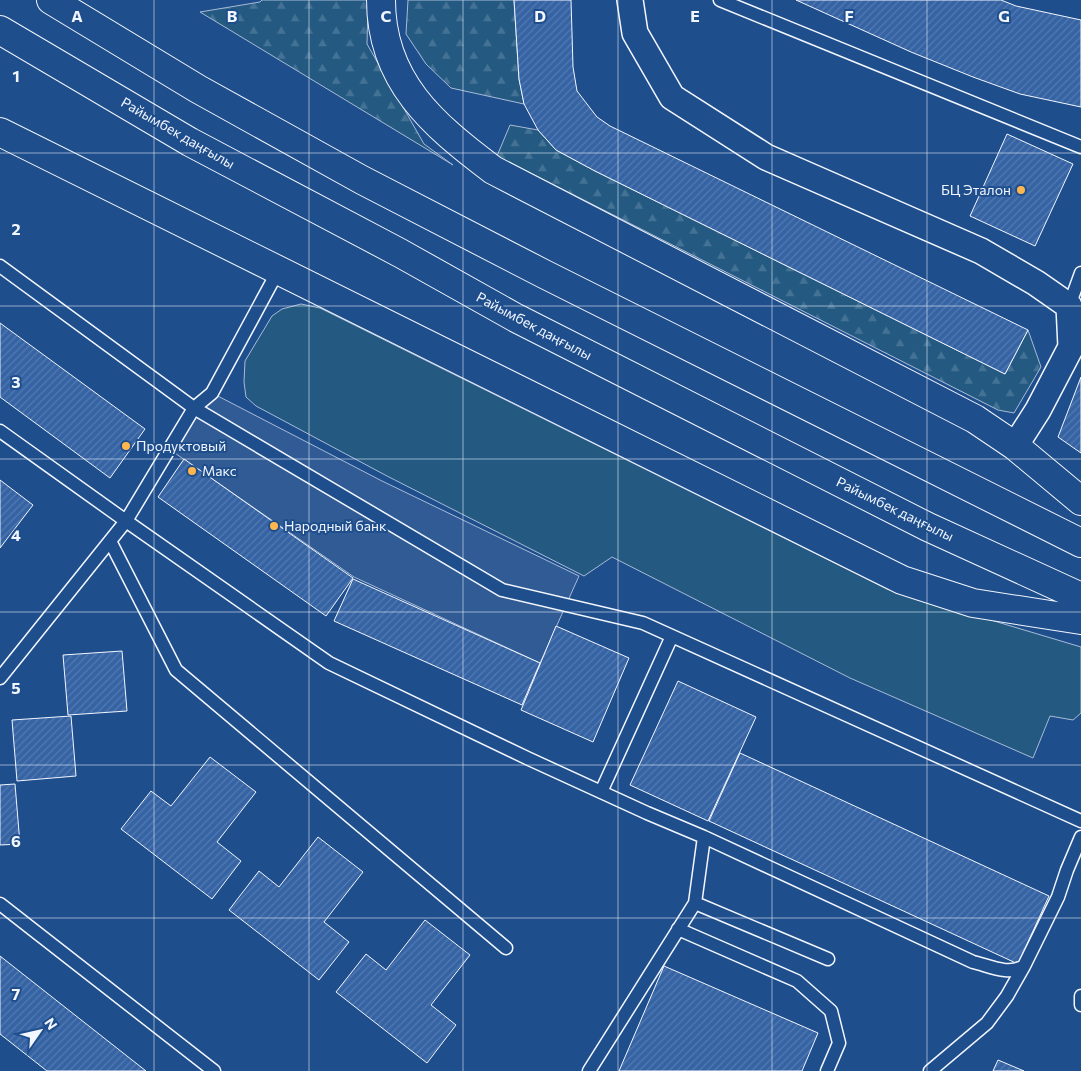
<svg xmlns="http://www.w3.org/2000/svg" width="1081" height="1071" viewBox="0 0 1081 1071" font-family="Commissioner,sans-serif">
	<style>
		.green { fill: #245a82; stroke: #a8bbd7 }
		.forest { fill: url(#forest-firs); stroke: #a8bbd7 }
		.parking { fill: #305b95; stroke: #a8bbd7 }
		.building { fill: url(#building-hatch); stroke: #f2f6ff }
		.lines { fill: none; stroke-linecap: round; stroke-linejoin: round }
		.service-casing { stroke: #f2f6ff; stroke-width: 15 }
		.minor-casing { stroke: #f2f6ff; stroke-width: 28 }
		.primary-casing { stroke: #f2f6ff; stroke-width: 30 }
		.service { stroke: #1f4e8c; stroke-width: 12 }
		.minor { stroke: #1f4e8c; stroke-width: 25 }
		.primary { stroke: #1f4e8c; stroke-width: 28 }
		.grid { fill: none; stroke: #f2f6ff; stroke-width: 1; stroke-opacity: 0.55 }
		.poi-dot { fill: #ffb74d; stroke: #1f4e8c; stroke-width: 2 }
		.labels { text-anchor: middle; stroke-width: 4; stroke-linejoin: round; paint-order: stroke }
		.street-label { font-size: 14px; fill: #f2f6ff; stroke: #1f4e8c }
		.poi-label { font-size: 14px; fill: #f2f6ff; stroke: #1f4e8c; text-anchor: start }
		.grid-label { font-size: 16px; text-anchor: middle; font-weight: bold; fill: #f2f6ff; stroke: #1f4e8c; stroke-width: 4; stroke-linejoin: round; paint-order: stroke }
	</style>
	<defs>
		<pattern id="forest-firs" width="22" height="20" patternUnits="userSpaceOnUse" patternTransform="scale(1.25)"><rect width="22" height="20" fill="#245a82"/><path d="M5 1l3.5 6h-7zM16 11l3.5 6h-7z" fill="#447295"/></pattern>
		<pattern id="building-hatch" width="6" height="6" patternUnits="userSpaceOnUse" patternTransform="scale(1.25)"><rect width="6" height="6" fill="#3563a3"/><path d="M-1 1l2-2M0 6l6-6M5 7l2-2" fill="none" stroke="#537ab1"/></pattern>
	</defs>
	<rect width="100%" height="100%" fill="#1f4e8c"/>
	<!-- green -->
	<path class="green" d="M 301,304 L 320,308 L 887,589 L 1081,647 L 1081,713 L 1073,720 L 1050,716 L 1033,758 L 850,678 L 612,557 L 584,576 L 387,476 L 256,406 L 246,397 L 244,382 L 245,361 L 272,316 L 282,309 Z"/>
	<!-- forest -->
	<path class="forest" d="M 262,0 L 368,0 L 367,44 L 424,144 L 453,165 L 200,12 L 260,2 Z
		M 408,0 L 514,0 L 519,79 L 524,104 L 451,88 L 426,64 L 406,34 Z
		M 510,125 L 538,130 L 556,150 L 595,171 L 1005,374 L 1028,330 L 1041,367 L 1014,413 L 998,410 L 497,156 Z"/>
	<!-- parking -->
	<path class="parking" d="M 212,393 L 382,481 L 579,576 L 540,663 L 354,577 L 169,449 Z"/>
	<!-- building -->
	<path class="building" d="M 514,0 L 571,0 L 573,67 L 577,91 L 597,117 L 610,126 L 1028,330 L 1005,374 L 595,171 L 556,150 L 538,130 L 524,104 L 519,79 Z
		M 796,0 L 1001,0 L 1016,6 L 1081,20 L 1081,107 L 1020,94 L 973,77 L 911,52 Z
		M 1007,134 L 1073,164 L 1035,246 L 970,216 Z
		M 0,323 L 145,429 L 110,478 L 0,397 Z
		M 1081,377 L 1081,453 L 1058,437 Z
		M 184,459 L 353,578 L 326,616 L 158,497 Z
		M 0,480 L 33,505 L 0,548 Z
		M 353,579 L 540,663 L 522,705 L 334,621 Z
		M 556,626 L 629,658 L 593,742 L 521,710 Z
		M 122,651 L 127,711 L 68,715 L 63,655 Z
		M 678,681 L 756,717 L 708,821 L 630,785 Z
		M 71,716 L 76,776 L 17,781 L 12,720 Z
		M 740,753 L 1049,896 L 1018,964 L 709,821 Z
		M 210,757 L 256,792 L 217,842 L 241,861 L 212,899 L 121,829 L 151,791 L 171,806 Z
		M 15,784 L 20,844 L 0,845 L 0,785 Z
		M 318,837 L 363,872 L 324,922 L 349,942 L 319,980 L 229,910 L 259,871 L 279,887 Z
		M 425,920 L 470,955 L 431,1005 L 456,1025 L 427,1063 L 336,992 L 366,954 L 386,970 Z
		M 0,956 L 146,1071 L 47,1071 L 0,1034 Z
		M 664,966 L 818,1033 L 802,1071 L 619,1071 Z
		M 998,1060 L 1024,1071 L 993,1071 Z"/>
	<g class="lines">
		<!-- service casing -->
		<g class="service-casing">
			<path id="service" d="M 720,0 L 1081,147
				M 0,266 L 194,408 L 502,590 L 643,623 L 1081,821
				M 1069,306 L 1081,273
				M 0,431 L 126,521 L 194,408 L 212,393 L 278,271
				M 110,541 L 176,670 L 506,948
				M 0,678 L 126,521 L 329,663 L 527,758 L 647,813 L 704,837 L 973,962 C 990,966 1009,976 1024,966
				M 601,792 L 672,636
				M 695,903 L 828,959
				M 0,904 L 214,1071
				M 678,929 L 797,981 L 831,1011 L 839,1043 L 827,1071
				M 1081,996 L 1081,1005
				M 589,1071 L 695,903 L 704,837
				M 930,1071 L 987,1023 L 1007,996 L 1024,966 L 1058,897 L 1067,870 L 1081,837"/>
		</g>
		<!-- minor casing -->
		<g class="minor-casing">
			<path id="minor" d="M 630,0 L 635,33 L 672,97 L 766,157 L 981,251 L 1036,283 L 1069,306 L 1071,347 L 1038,410 L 1015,446"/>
		</g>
		<!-- primary casing -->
		<g class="primary-casing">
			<path id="primary" d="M 51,0 L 198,89 L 362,180 L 544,274 L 1081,543
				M 381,0 C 381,81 433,125 493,170 L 975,419 L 1015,446 L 1081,501
				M 0,30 L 190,142 L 400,253 L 516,318 L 928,527 L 1081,597
				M 0,132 L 902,580 L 973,603 L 1081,620"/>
		</g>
		<!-- service -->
		<use href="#service" class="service"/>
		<!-- minor -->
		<use href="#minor" class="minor"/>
		<!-- primary -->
		<use href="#primary" class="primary"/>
	</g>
	<!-- grid -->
	<path class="grid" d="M 154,0 L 154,1071M 309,0 L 309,1071M 463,0 L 463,1071M 618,0 L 618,1071M 772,0 L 772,1071M 927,0 L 927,1071M 0,153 L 1081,153M 0,306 L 1081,306M 0,459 L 1081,459M 0,612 L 1081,612M 0,765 L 1081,765M 0,918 L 1081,918"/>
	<!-- markers -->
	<g class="poi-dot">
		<circle cx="1021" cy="190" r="5"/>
		<circle cx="126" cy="446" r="5"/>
		<circle cx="192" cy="471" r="5"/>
		<circle cx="274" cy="526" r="5"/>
	</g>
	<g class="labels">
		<!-- street labels -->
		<g class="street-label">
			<text transform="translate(178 133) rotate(30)" y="5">Райымбек даңғылы</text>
			<text transform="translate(534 326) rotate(28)" y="5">Райымбек даңғылы</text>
			<text transform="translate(895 509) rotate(26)" y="5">Райымбек даңғылы</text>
		</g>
		<!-- poi labels -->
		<g class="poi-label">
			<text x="1011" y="195" text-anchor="end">БЦ Эталон</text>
			<text x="136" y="451">Продуктовый</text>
			<text x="202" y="476">Макс</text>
			<text x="284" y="531">Народный банк</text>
		</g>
	</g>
	<g class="grid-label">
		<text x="77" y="22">A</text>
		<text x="232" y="22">B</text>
		<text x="386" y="22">C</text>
		<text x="540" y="22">D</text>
		<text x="695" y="22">E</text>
		<text x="849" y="22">F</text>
		<text x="1004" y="22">G</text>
		<text x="16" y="82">1</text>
		<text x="16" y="235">2</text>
		<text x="16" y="388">3</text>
		<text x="16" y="541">4</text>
		<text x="16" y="694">5</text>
		<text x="16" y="847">6</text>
		<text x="16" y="1000">7</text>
	</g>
	<!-- north arrow -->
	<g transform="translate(40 1031) rotate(56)" stroke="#1f4e8c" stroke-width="4" paint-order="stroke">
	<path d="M0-4L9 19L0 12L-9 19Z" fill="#f2f6ff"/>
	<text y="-8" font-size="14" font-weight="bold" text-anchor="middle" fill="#f2f6ff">N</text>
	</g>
</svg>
